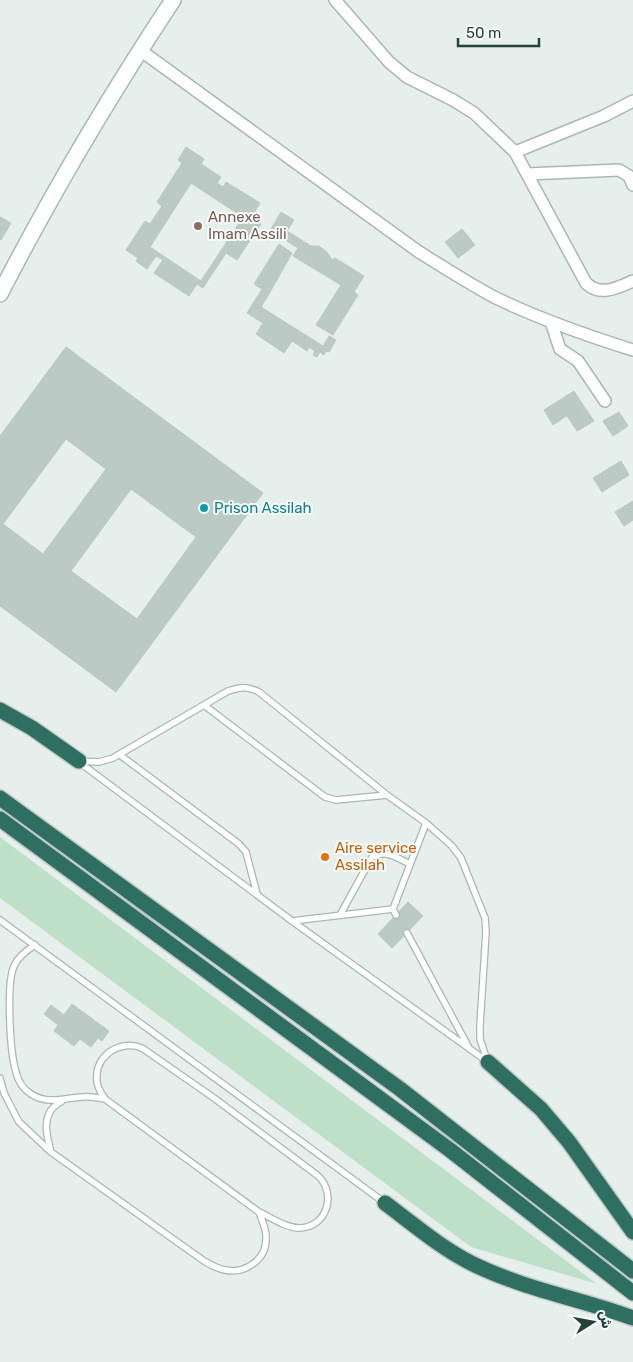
<svg xmlns="http://www.w3.org/2000/svg" width="633" height="1362" viewBox="0 0 633 1362" font-family="Rubik,'Noto Naskh Arabic',sans-serif">
	<style>
		.green { fill: #bfe0c8 }
		.building { fill: #bbcac4; stroke: #b8c9c2; fill-rule: evenodd }
		.lines { fill: none; stroke-linecap: round; stroke-linejoin: round }
		.lane-casing { stroke: #a8b8b2; stroke-width: 8 }
		.street-casing { stroke: #a8b8b2; stroke-width: 14 }
		.secondary-casing { stroke: #a4bbb3; stroke-width: 18 }
		.highway-casing { stroke: #c2cac8; stroke-width: 18 }
		.lane { stroke: #fff; stroke-width: 5.5 }
		.street { stroke: #fff; stroke-width: 11 }
		.secondary { stroke: #fff; stroke-width: 15 }
		.highway { stroke: #2f6f62; stroke-width: 15 }
		.education-dot { fill: #8d6e63; stroke: #f7fbf9; stroke-width: 2 }
		.culture-dot { fill: #0f9aa8; stroke: #f7fbf9; stroke-width: 2 }
		.food-dot { fill: #e8710a; stroke: #f7fbf9; stroke-width: 2 }
		.labels { text-anchor: middle; stroke-width: 4; stroke-linejoin: round; paint-order: stroke }
		.education-label { font-size: 15px; fill: #785e54; stroke: #f7fbf9; text-anchor: start }
		.culture-label { font-size: 15px; fill: #0d838f; stroke: #f7fbf9; text-anchor: start }
		.food-label { font-size: 15px; fill: #c56008; stroke: #f7fbf9; text-anchor: start }
	</style>
	<rect width="100%" height="100%" fill="#e6efeb"/>
	<!-- green -->
	<path class="green" d="M 0,837 L 597,1284 L 471,1247 L 0,898 Z"/>
	<!-- building -->
	<path class="building" d="M 186,147 L 204,159 L 201,164 L 221,177 L 217,183 L 223,187 L 226,182 L 260,203 L 251,218 L 261,224 L 237,260 L 226,253 L 203,288 L 197,284 L 189,296 L 154,273 L 163,260 L 156,256 L 147,269 L 136,261 L 138,258 L 126,250 L 145,221 L 150,224 L 162,206 L 157,202 L 182,163 L 178,160 ZM 191,183 L 243,217 L 201,281 L 150,247 Z
		M 281,212 L 294,220 L 287,231 L 311,246 L 319,246 L 327,252 L 332,260 L 335,258 L 364,276 L 354,292 L 358,295 L 333,335 L 316,325 L 341,285 L 293,256 L 298,248 L 270,231 Z
		M 0,217 L 11,223 L 1,240 L 0,239 Z
		M 462,229 L 475,245 L 458,258 L 445,242 Z
		M 279,244 L 292,253 L 269,294 L 254,284 Z
		M 262,289 L 269,294 L 261,307 L 323,346 L 329,336 L 336,340 L 329,352 L 326,351 L 324,355 L 320,352 L 317,357 L 313,355 L 315,351 L 309,347 L 307,351 L 292,341 L 284,353 L 256,334 L 263,323 L 247,313 Z
		M 66,347 L 263,493 L 116,692 L 0,606 L 0,436 ZM 66,439 L 106,469 L 43,554 L 3,524 ZM 131,489 L 196,537 L 137,619 L 71,571 Z
		M 574,391 L 583,405 L 553,425 L 544,410 Z
		M 583,405 L 594,421 L 577,431 L 567,416 Z
		M 619,412 L 628,426 L 613,436 L 603,421 Z
		M 621,461 L 629,475 L 602,492 L 593,478 Z
		M 633,501 L 633,520 L 624,526 L 615,512 Z
		M 408,902 L 423,916 L 392,948 L 378,934 Z
		M 72,1004 L 109,1031 L 102,1041 L 98,1038 L 91,1047 L 80,1039 L 74,1046 L 54,1031 L 58,1025 L 44,1014 L 51,1005 L 64,1015 Z"/>
	<g class="lines">
		<!-- lane casing -->
		<g class="lane-casing">
			<path id="lane" d="M 204,705 L 325,797 L 336,800 L 387,795
				M 120,755 L 239,844 L 246,852 L 257,894
				M 79,761 L 99,762 L 113,758 L 228,691 C 241,687 247,686 259,692 L 387,795 L 426,823 L 452,846 L 461,858 L 485,918 L 486,932 L 480,1025 L 480,1039 L 487,1060
				M 79,762 L 292,921 L 488,1062
				M 340,915 L 372,857 C 386,849 397,858 410,864
				M 396,915 L 393,909 L 426,823
				M 0,920 L 385,1203
				M 292,921 L 393,909
				M 407,933 L 469,1048
				M 35,945 C 27,950 18,957 14,966 C 6,984 10,1053 16,1072 C 18,1081 23,1089 31,1094 C 48,1105 64,1098 82,1097 C 90,1096 97,1098 105,1099
				M 0,1078 L 4,1093 L 19,1122 L 51,1152 L 204,1261 C 211,1265 218,1269 225,1270 C 245,1274 266,1260 266,1239 C 267,1230 262,1221 259,1212 L 105,1099 C 102,1094 97,1088 97,1081 C 94,1055 121,1039 142,1048 L 214,1098 L 317,1175 C 337,1192 328,1227 300,1228 C 286,1228 272,1218 259,1212
				M 51,1152 C 48,1140 43,1124 50,1112 C 52,1107 58,1104 62,1101"/>
		</g>
		<!-- street casing -->
		<g class="street-casing">
			<path id="street" d="M 335,0 L 389,62 L 407,77 L 453,100 L 474,113 L 515,152 L 586,283 C 600,297 617,288 633,281
				M 140,50 L 419,252 C 443,267 468,283 494,297 C 539,319 585,335 633,350
				M 515,152 L 604,116 L 633,101
				M 527,174 L 619,170 L 629,176 L 633,185
				M 551,322 L 560,349 L 578,361 L 605,401"/>
		</g>
		<!-- secondary casing -->
		<g class="secondary-casing">
			<path id="secondary" d="M 0,294 C 52,193 110,95 173,0"/>
		</g>
		<!-- highway casing -->
		<g class="highway-casing">
			<path id="highway" d="M 0,710 L 32,728 L 79,761
				M 0,798 L 400,1089 L 633,1271
				M 0,819 L 450,1150 L 633,1293
				M 488,1062 L 541,1109 L 569,1142 L 633,1232
				M 385,1203 C 413,1224 441,1248 473,1264 C 524,1289 581,1299 633,1318"/>
		</g>
		<!-- lane -->
		<use href="#lane" class="lane"/>
		<!-- street -->
		<use href="#street" class="street"/>
		<!-- secondary -->
		<use href="#secondary" class="secondary"/>
		<!-- highway -->
		<use href="#highway" class="highway"/>
	</g>
	<!-- markers -->
	<circle class="education-dot" cx="198" cy="226" r="5"/>
	<circle class="culture-dot" cx="204" cy="508" r="5"/>
	<circle class="food-dot" cx="325" cy="857" r="5"/>
	<g class="labels">
		<!-- education labels -->
		<g class="education-label">
			<text x="208" y="222">Annexe<tspan x="208" dy="17">Imam Assili</tspan></text>
		</g>
		<!-- culture labels -->
		<g class="culture-label">
			<text x="214" y="513">Prison Assilah</text>
		</g>
		<!-- food labels -->
		<g class="food-label">
			<text x="335" y="853">Aire service<tspan x="335" dy="17">Assilah</tspan></text>
		</g>
	</g>
	<!-- north arrow -->
	<g transform="translate(593 1322) rotate(79)" stroke="#f7fbf9" stroke-width="4" paint-order="stroke">
	<path d="M0-4L9 19L0 12L-9 19Z" fill="#24423a"/>
	<text y="-8" font-size="14" font-weight="bold" text-anchor="middle" fill="#24423a">ش</text>
	</g>
	<!-- scale -->
	<path d="M458 38v8h81v-8" fill="none" stroke="#24423a" stroke-width="2.5"/>
	<text x="466" y="38" font-size="15" fill="#24423a" stroke="#f7fbf9" stroke-width="4" paint-order="stroke">50 m</text>
</svg>
